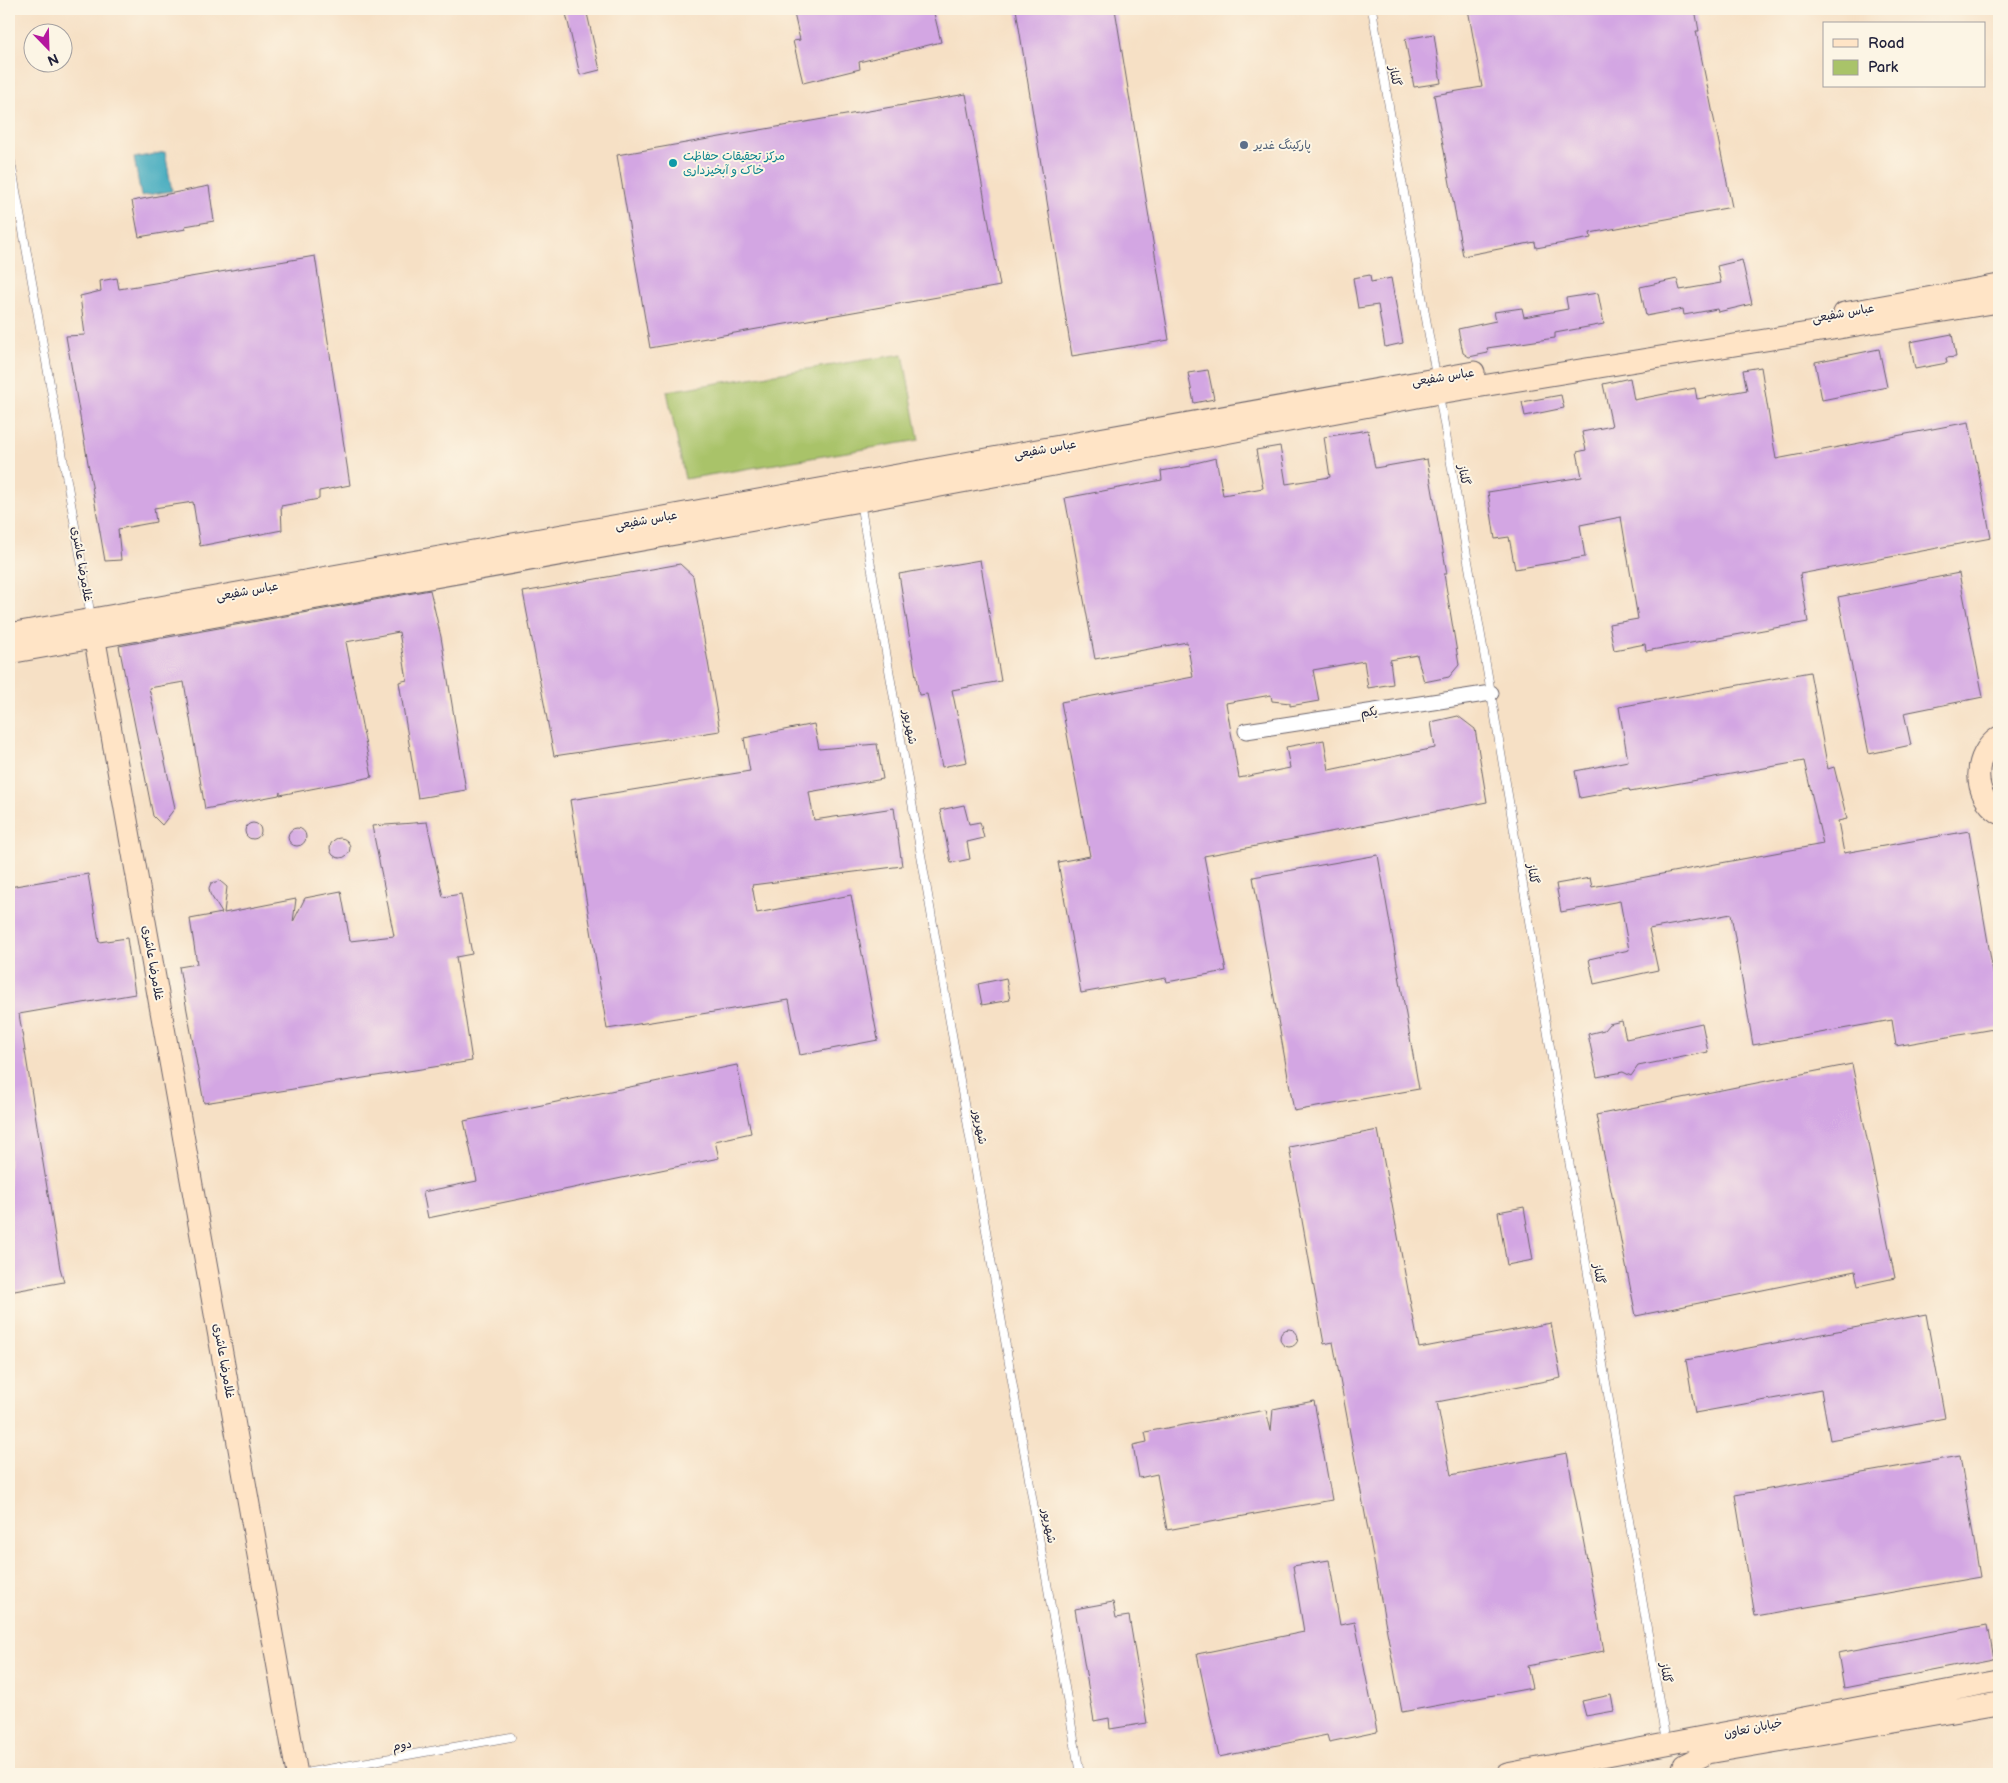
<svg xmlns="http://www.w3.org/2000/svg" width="2008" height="1783" viewBox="0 0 2008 1783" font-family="'Balsamiq Sans','Playpen Sans Arabic',sans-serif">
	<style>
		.green { fill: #a9c369; stroke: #667252 }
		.water { fill: #3ea9be; stroke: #30667c }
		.building { fill: #d3a6e3 }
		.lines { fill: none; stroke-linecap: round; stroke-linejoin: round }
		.lane-casing { stroke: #6c646b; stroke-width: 9 }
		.street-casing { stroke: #6c646b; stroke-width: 17 }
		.secondary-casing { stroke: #6c646b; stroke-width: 23 }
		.lane { stroke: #fff; stroke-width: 8 }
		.street { stroke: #fff; stroke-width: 15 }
		.secondary { stroke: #ffe4c6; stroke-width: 21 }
		.service-dot { fill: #5c6f8a; stroke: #fcf5e5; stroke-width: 2 }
		.culture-dot { fill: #0f9aa8; stroke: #fcf5e5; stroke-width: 2 }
		.labels { text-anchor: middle; stroke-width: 4; stroke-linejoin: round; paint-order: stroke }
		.street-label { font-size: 12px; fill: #22223b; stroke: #fcf5e5 }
		.service-label { font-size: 12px; fill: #4e5e75; stroke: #fcf5e5; text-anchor: start }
		.culture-label { font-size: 12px; fill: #0d838f; stroke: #fcf5e5; text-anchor: start }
	</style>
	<rect width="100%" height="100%" fill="#fcf5e5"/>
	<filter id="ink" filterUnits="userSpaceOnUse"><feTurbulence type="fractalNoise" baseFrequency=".02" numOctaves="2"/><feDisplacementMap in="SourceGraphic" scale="10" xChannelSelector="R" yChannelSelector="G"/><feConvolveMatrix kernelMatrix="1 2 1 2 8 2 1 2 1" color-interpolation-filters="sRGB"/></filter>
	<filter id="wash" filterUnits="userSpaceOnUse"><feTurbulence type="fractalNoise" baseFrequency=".0096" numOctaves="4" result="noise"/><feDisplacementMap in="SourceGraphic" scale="20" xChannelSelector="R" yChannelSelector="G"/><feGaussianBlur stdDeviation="1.12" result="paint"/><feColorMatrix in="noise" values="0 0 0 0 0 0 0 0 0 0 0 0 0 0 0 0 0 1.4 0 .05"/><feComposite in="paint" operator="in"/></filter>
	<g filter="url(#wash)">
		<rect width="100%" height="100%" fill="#f6e0c5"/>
		<!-- green -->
		<path class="green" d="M 903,354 L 919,440 L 685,479 L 667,391 Z"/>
		<!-- water -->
		<path class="water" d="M 165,152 L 172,191 L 141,196 L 134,158 Z"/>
		<g id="blocks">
			<!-- building -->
			<path class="building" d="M 565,9 L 586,9 L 600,70 L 580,75 Z
				M 793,9 L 933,9 L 941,42 L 859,62 L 860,69 L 803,83 L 793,41 L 800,40 Z
				M 1016,9 L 1115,9 L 1169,340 L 1072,356 Z
				M 1468,9 L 1695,9 L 1699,31 L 1696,31 L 1732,207 L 1590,233 L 1591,238 L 1536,248 L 1535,242 L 1463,256 L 1434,95 L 1482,87 Z
				M 1434,34 L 1441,83 L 1414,87 L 1405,39 Z
				M 966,94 L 1000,286 L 650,348 L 617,155 Z
				M 209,186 L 214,221 L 185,226 L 186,229 L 139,237 L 132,201 Z
				M 315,256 L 350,485 L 319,491 L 319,499 L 281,506 L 282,530 L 200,546 L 193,502 L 154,508 L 156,522 L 118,529 L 121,560 L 105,561 L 66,336 L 85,335 L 80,296 L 101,291 L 100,281 L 117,278 L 119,289 Z
				M 1742,260 L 1752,304 L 1718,312 L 1717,309 L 1684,315 L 1683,309 L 1646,316 L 1640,287 L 1677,279 L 1680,290 L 1721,283 L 1717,266 Z
				M 1370,275 L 1371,282 L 1391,278 L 1403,343 L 1385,347 L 1378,305 L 1358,308 L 1353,278 Z
				M 1598,293 L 1604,324 L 1555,333 L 1555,338 L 1487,348 L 1488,353 L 1469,357 L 1463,353 L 1458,329 L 1496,321 L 1494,312 L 1522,308 L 1524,317 L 1568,309 L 1566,298 Z
				M 1952,334 L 1956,357 L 1946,358 L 1947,363 L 1915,369 L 1910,342 Z
				M 1879,349 L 1887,387 L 1822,400 L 1815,362 Z
				M 1761,367 L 1776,459 L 1969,422 L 1991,538 L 1800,574 L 1808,622 L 1646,651 L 1645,644 L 1614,650 L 1609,624 L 1638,619 L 1621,517 L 1580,525 L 1585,557 L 1515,569 L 1509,537 L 1495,539 L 1488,492 L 1582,477 L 1577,452 L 1586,450 L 1582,432 L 1612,426 L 1603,384 L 1630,378 L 1634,400 L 1695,388 L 1697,399 L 1747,390 L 1743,370 Z
				M 1208,370 L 1214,399 L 1194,403 L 1188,373 Z
				M 1561,395 L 1564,408 L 1525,416 L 1522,402 Z
				M 1368,430 L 1375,468 L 1427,459 L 1447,574 L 1444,574 L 1459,665 L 1449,677 L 1424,682 L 1417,655 L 1390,660 L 1393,684 L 1368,688 L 1364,661 L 1313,670 L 1319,701 L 1290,706 L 1290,703 L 1272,701 L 1271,695 L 1226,703 L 1239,778 L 1290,768 L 1286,747 L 1324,740 L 1329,770 L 1435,748 L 1431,722 L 1458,716 L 1475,729 L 1487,802 L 1204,856 L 1226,971 L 1167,982 L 1166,978 L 1081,993 L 1058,862 L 1090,856 L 1061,702 L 1193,677 L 1187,642 L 1095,659 L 1065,498 L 1162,480 L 1161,471 L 1191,466 L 1191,464 L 1216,458 L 1223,495 L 1263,488 L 1256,450 L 1280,446 L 1286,484 L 1330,477 L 1324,437 Z
				M 980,560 L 1001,681 L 952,690 L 967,762 L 942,767 L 927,694 L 919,695 L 899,574 Z
				M 680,564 L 693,576 L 720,731 L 554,756 L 523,592 Z
				M 1959,573 L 1983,697 L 1904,713 L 1911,745 L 1869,754 L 1838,597 Z
				M 430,590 L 441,637 L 466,790 L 418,798 L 399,682 L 407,680 L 399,632 L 346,642 L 372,777 L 280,795 L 280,792 L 279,795 L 205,809 L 184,682 L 149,688 L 175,808 L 162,825 L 153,816 L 119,646 Z
				M 1810,672 L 1828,769 L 1834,767 L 1847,819 L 1838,821 L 1844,853 L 1969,831 L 1999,1007 L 1999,1028 L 1896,1046 L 1892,1020 L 1753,1045 L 1731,914 L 1649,929 L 1658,970 L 1594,984 L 1589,959 L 1629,950 L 1620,901 L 1561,912 L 1556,884 L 1590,878 L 1592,887 L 1823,844 L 1804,761 L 1630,792 L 1629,789 L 1580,798 L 1575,771 L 1628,761 L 1619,707 Z
				M 814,724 L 819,749 L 877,744 L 883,779 L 809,792 L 814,820 L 894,808 L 902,866 L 752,885 L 757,913 L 851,895 L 878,1040 L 800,1055 L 789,1000 L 607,1029 L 570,800 L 750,771 L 744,738 Z
				M 964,805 L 969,824 L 980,822 L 984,838 L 967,842 L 970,859 L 951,863 L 940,810 Z
				M 427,822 L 443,897 L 461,894 L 472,954 L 456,957 L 472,1061 L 204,1103 L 179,967 L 197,964 L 190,919 L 222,913 L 210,894 L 209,888 L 211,883 L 220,881 L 227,887 L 224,913 L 296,899 L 293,922 L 305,898 L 341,891 L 350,941 L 394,936 L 372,826 Z
				M245 831a8 8 0 1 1 16 0a8 8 0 1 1-16 0Z
				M288 837a9 9 0 1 1 18 0a9 9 0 1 1-18 0Z
				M330 848a10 10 0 1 1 20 0a10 10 0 1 1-20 0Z
				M 1378,855 L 1419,1089 L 1294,1111 L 1253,877 Z
				M 88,874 L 99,942 L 127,938 L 135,994 L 19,1014 L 60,1268 L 64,1282 L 9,1292 L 9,887 Z
				M 1006,978 L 1010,1000 L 982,1005 L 978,984 Z
				M 1622,1021 L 1626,1039 L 1702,1023 L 1708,1052 L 1638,1066 L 1631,1076 L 1623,1072 L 1597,1077 L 1588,1034 L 1604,1030 L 1609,1024 Z
				M 1852,1064 L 1895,1278 L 1858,1286 L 1855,1271 L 1636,1316 L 1596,1115 Z
				M 737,1065 L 751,1133 L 715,1141 L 719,1158 L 428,1218 L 423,1192 L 477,1181 L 464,1121 Z
				M 1378,1130 L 1419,1348 L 1551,1323 L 1561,1378 L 1437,1402 L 1451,1475 L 1567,1453 L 1604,1651 L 1527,1666 L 1532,1688 L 1402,1712 L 1333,1342 L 1324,1344 L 1289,1147 Z
				M 1524,1207 L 1533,1260 L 1507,1265 L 1498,1212 Z
				M 1926,1314 L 1945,1418 L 1830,1440 L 1821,1390 L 1695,1413 L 1686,1360 Z
				M1280 1338a9 9 0 1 1 18 0a9 9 0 1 1-18 0Z
				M 1314,1401 L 1332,1500 L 1167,1530 L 1157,1474 L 1139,1478 L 1133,1445 L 1147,1442 L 1145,1432 L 1266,1410 L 1271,1431 L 1273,1409 Z
				M 1960,1456 L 1980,1577 L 1755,1616 L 1735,1495 Z
				M 1329,1560 L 1340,1625 L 1355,1622 L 1377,1732 L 1329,1742 L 1327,1735 L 1219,1757 L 1197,1654 L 1304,1632 L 1293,1566 Z
				M 1113,1602 L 1116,1618 L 1129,1616 L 1147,1723 L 1110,1729 L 1109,1718 L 1094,1721 L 1075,1609 Z
				M 1987,1625 L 1993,1659 L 1844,1688 L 1838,1653 Z
				M 1611,1695 L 1614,1711 L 1586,1716 L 1582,1701 Z"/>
		</g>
	</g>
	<g filter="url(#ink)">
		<use href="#blocks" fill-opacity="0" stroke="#6c646b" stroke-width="1"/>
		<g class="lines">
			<!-- lane casing -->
			<g class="lane-casing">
				<path id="lane" d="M 1372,9 L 1436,376
					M 9,151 L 91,617
					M 1439,395 L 1491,693 L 1666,1742
					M 860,502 L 1080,1774
					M 299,1774 L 511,1737"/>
			</g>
			<!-- street casing -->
			<g class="street-casing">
				<path id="street" d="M 1246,731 L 1491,693"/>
			</g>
			<!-- secondary casing -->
			<g class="secondary-casing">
				<path id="secondary" d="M 1844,313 L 1999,285
					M 92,624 L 297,1774
					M 9,634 L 1474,372
					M 9,653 L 860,501 L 1439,393 L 1999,302
					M 1999,737 C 1972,755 1972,795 1999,813
					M 1507,1774 L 1999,1681
					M 1681,1774 L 1684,1765 L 1708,1753 L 1999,1703"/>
			</g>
			<!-- lane -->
			<use href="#lane" class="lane"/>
			<!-- street -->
			<use href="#street" class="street"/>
			<!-- secondary -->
			<use href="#secondary" class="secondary"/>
		</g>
	</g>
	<!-- markers -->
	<circle class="service-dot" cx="1244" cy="145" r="5"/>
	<circle class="culture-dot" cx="673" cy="163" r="5"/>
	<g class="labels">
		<!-- street labels -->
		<g class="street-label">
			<text transform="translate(1395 76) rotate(80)" y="4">گلناز</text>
			<text transform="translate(1843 313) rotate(-10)" y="4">عباس شفیعی</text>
			<text transform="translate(1443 377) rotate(-9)" y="4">عباس شفیعی</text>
			<text transform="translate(1045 449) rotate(-10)" y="4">عباس شفیعی</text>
			<text transform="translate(1464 475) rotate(80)" y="4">گلناز</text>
			<text transform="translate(646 520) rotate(-10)" y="4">عباس شفیعی</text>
			<text transform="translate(82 564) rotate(80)" y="4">غلامرضا عاشری</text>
			<text transform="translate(247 591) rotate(-10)" y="4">عباس شفیعی</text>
			<text transform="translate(1369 712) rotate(-9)" y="4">یکم</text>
			<text transform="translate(910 727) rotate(80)" y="4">شهریور</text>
			<text transform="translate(1533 874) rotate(81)" y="4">گلناز</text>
			<text transform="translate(153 963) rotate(80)" y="4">غلامرضا عاشری</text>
			<text transform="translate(980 1127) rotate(80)" y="4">شهریور</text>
			<text transform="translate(1599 1274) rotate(81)" y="4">گلناز</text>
			<text transform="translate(224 1361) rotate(80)" y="4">غلامرضا عاشری</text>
			<text transform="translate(1049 1526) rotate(80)" y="4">شهریور</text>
			<text transform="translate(1666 1673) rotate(81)" y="4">گلناز</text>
			<text transform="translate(1753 1728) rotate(-11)" y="4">خیابان تعاون</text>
			<text transform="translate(402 1745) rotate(-10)" y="4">دوم</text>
		</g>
		<!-- service labels -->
		<g class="service-label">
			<text x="1254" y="149">پارکینگ غدیر</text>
		</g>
		<!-- culture labels -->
		<g class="culture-label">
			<text x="683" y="160">مرکز تحقیقات حفاظت<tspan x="683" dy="14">خاک و آبخیزداری</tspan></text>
		</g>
	</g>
	<!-- margin -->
	<rect width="2008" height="1783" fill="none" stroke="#fcf5e5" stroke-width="30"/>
	<!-- legend -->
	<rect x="1823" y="22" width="162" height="65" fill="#fcf5e5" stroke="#a5a1a1"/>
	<rect x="1833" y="39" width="25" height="8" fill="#ffe4c6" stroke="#a5a1a1"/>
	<text x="1868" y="48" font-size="15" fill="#22223b">Road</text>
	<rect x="1833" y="60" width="25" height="15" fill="#a9c369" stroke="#a5a1a1"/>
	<text x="1868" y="72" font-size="15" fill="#22223b">Park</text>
	<!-- north arrow -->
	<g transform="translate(48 48) rotate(157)"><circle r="24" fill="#fcf5e5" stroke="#a5a1a1"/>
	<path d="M0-4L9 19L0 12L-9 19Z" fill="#b5179e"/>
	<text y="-8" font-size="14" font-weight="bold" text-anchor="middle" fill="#22223b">N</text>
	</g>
</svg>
